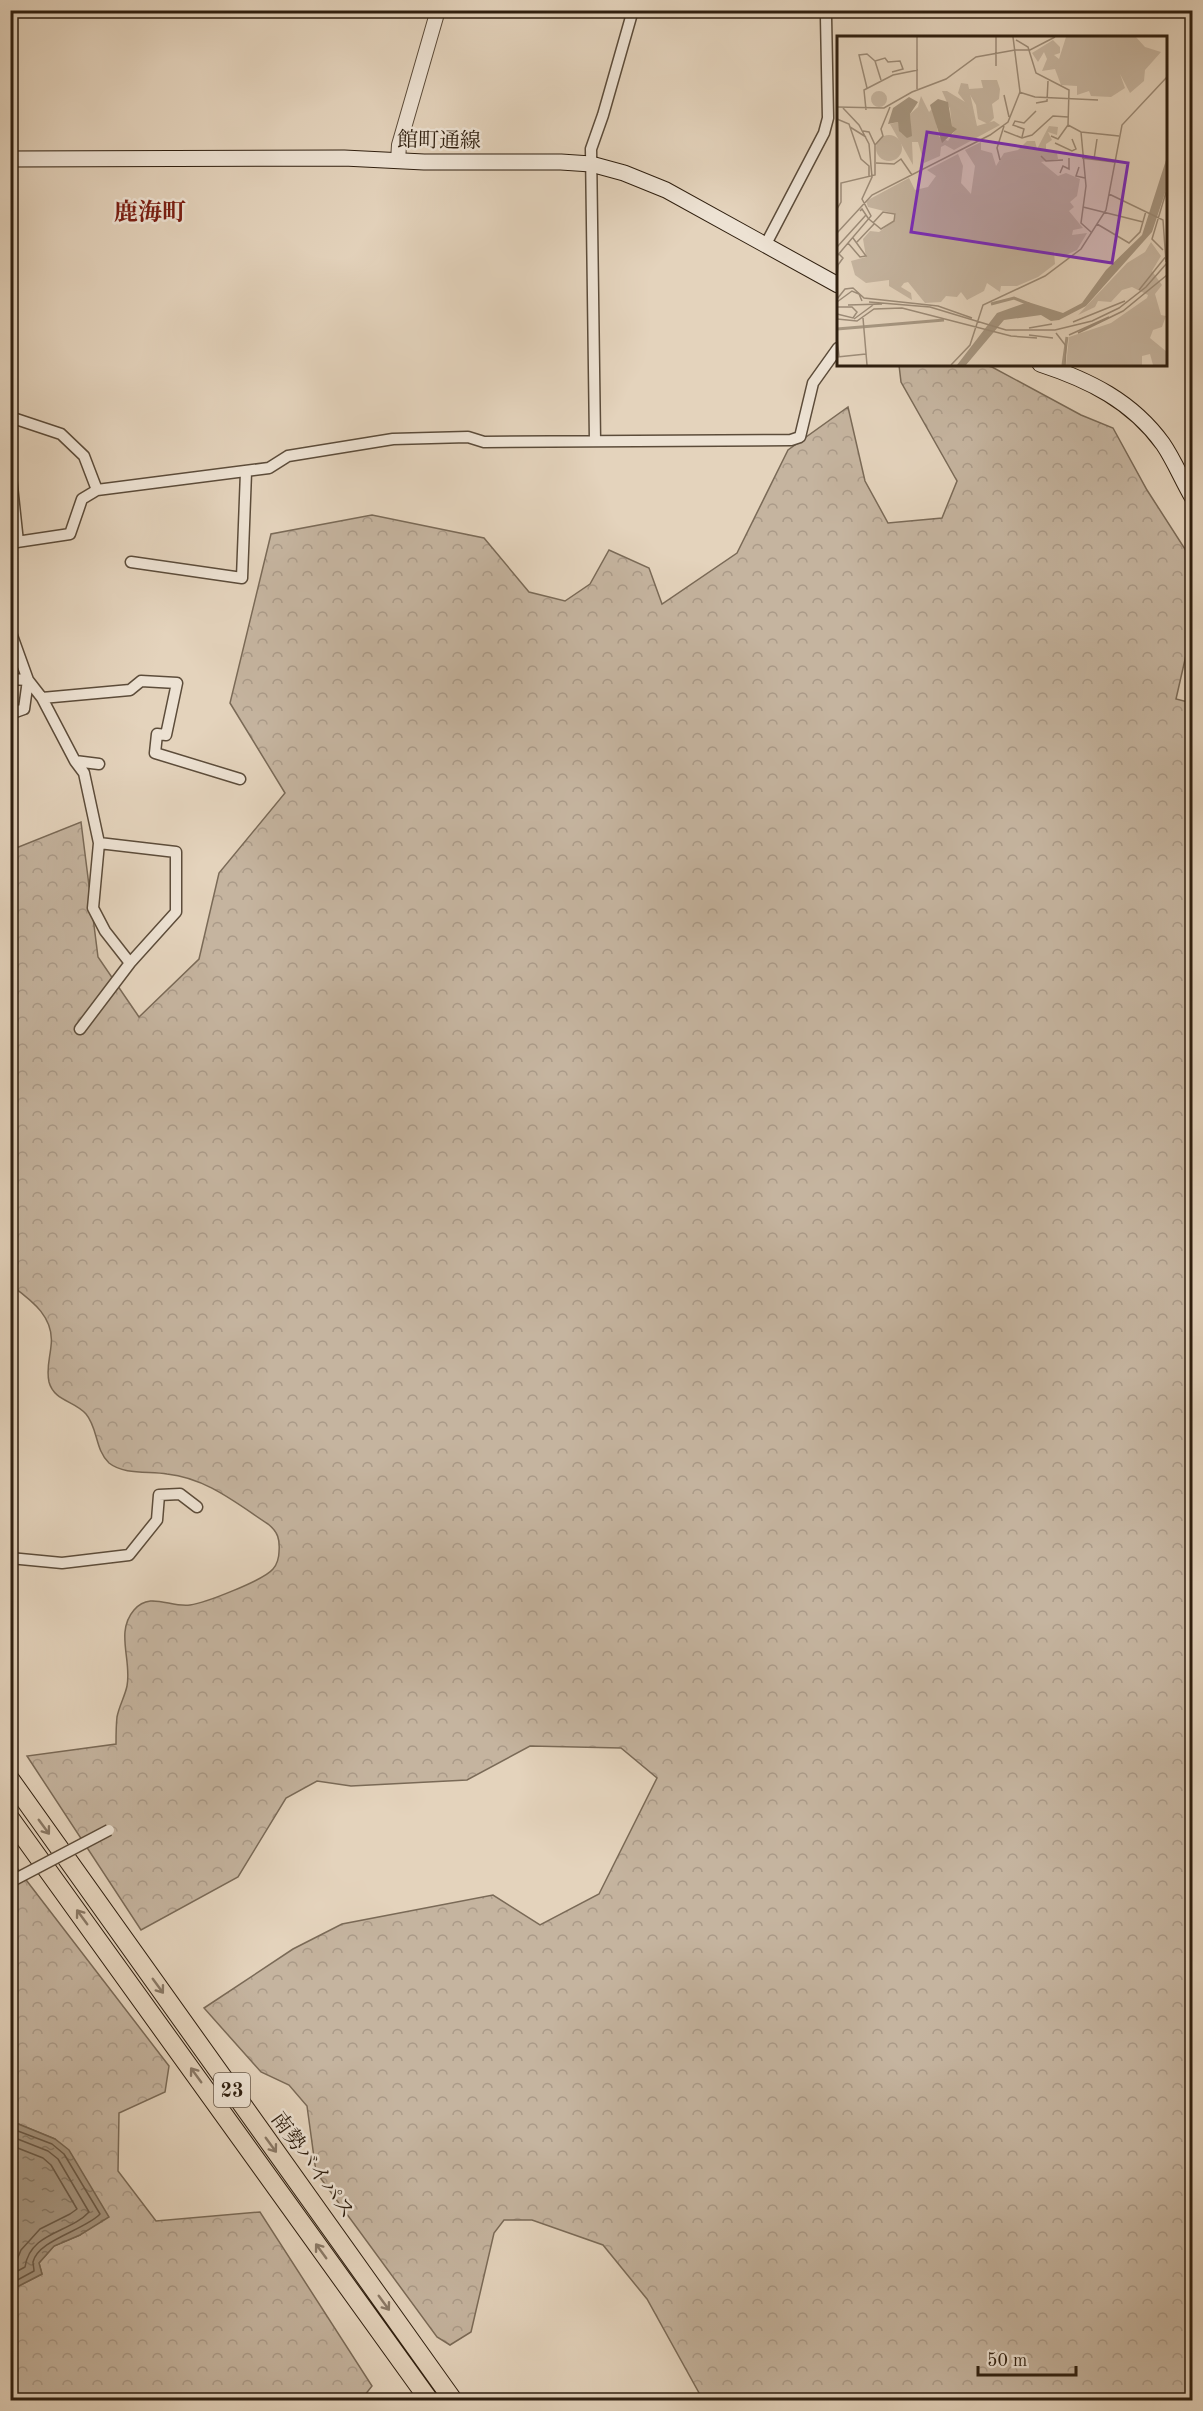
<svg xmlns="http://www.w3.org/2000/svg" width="1203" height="2411" viewBox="0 0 1203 2411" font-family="'Old Standard TT','Noto Serif JP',serif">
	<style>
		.forest { fill: url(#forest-crowns); stroke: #7a6a57; stroke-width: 1.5 }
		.water { fill: url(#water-ripples); stroke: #766653; stroke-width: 1.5 }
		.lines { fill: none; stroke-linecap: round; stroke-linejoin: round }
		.shore { stroke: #6a5a48; stroke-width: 1.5 }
		.minor-casing { stroke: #5c4c3a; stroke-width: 13 }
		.tertiary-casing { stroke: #5c4c3a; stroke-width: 16 }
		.secondary-casing { stroke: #2f1f0f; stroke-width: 17 }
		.trunk-casing { stroke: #2f1f0f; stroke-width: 20 }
		.minor { stroke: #ede2d3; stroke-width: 10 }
		.tertiary { stroke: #ede2d3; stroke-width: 14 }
		.secondary { stroke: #ede2d3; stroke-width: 15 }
		.trunk { stroke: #e4d3bc; stroke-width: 18 }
		.minor-bridge-casing { stroke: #5c4c3a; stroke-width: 13; stroke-linecap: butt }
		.minor-bridge { stroke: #ede2d3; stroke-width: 10 }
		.oneway { stroke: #8a7966 }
		.labels { text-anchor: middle; stroke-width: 5; stroke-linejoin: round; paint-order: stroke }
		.shield { fill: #ede2d3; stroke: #685a4a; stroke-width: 1.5 }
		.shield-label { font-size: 20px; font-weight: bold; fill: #2f1f0f }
		.street-label { font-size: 21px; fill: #2f1f0f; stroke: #ede2d3 }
		.quarter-label { font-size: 24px; font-weight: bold; fill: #7a1f14; stroke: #ede2d3 }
		.inset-river { fill: none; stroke: #a69681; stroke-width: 3 }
		.inset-road { fill: none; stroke: #9c8b77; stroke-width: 1.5 }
		.view { fill: #7b2cbf; fill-opacity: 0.15; stroke: #7b2cbf; stroke-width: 3 }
		.inset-edge { fill: none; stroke: #2f1f0f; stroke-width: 3 }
	</style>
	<defs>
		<pattern id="forest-crowns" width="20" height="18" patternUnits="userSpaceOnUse" patternTransform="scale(1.5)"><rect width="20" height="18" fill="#c5b49f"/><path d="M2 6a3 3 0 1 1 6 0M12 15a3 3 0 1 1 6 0" fill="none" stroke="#aa9a88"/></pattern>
		<pattern id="water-ripples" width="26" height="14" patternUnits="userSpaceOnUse" patternTransform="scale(1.5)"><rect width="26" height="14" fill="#a69681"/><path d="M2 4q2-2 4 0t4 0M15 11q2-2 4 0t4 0" fill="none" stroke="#887a68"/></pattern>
	</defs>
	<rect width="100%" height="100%" fill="#e4d3bc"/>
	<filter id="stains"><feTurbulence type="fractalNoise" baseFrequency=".00333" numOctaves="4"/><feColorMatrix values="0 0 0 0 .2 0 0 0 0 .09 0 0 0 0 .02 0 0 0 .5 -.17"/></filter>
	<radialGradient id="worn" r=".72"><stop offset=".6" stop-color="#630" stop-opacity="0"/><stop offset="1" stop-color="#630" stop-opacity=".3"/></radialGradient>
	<!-- forest -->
	<path class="forest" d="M 980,364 L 992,367 L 1081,415 L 1113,428 L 1147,490 L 1192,560 L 1192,629 L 1176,699 L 1192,703 L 1192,2400 L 703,2400 L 647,2299 L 603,2245 L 532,2220 L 504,2220 L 494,2233 L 471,2332 L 450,2345 L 437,2337 L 316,2172 L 307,2106 L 289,2085 L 261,2072 L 204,2008 L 293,1949 L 342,1924 L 493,1895 L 540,1925 L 599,1894 L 657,1778 L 621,1748 L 530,1746 L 467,1780 L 351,1786 L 317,1781 L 286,1798 L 238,1877 L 141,1930 L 27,1756 L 116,1744 C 116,1735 116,1726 117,1717 C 119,1706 125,1696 127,1686 C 132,1660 115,1632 134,1610 C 150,1591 170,1608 190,1605 C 205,1603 264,1580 273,1569 C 277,1565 279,1557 279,1552 C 280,1539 278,1532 268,1524 C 236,1503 206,1478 167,1474 C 149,1471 124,1475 109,1463 C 95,1450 98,1428 86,1414 C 75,1401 54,1401 49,1382 C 46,1369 50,1358 51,1346 C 55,1317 31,1300 11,1285 L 10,921 L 12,912 L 11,850 L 81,822 L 98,957 L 139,1017 L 199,959 L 219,873 L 285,793 L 230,703 L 271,534 L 372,515 L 484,538 L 529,592 L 565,601 L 590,584 L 609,550 L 649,568 L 662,604 L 737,553 L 788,450 L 848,407 L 865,481 L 888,523 L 942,518 L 957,481 L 901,382 L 899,365 Z
		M 10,1859 L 169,2066 L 165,2092 L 119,2113 L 118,2171 L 156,2221 L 260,2212 L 372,2386 L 361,2400 L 11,2400 L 11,2290 L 42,2274 L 39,2263 L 54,2246 L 80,2235 L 55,2139 L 11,2121 Z"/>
	<!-- water -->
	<path class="water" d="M 11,2121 L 55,2139 L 69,2150 L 109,2217 L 80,2235 L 54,2246 L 39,2263 L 42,2274 L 11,2290 Z"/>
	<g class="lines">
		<!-- shore -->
		<path class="shore" d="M 10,2128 L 52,2144 L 64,2154 L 100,2214 C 85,2230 38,2240 33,2262 C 33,2265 34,2268 34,2271 L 10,2284
			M 10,2136 L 48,2151 L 58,2159 L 89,2212 C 70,2233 30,2232 25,2267 L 10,2275
			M 10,2145 L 43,2158 L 51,2165 L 77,2209 L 70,2214 L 40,2229 L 21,2250 L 16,2262 L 10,2265"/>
		<!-- minor casing -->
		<g class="minor-casing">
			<path id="minor" d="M 766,244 L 824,133 L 828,118 L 826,17 L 829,10
				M 10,417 L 61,434 L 84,456 L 97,490
				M 595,441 L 591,149 L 603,115 L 633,10
				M 10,467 L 18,542
				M 10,543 L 70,534 L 82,499 L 97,490 L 269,468 L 288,456 L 393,439 L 468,437 L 484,442 L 791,440 L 800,437 L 813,383 L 838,348
				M 131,562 L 242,578 L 246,472
				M 10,630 L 28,680 L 42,698 L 75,761 L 99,764
				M 10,679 L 28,680
				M 42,698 L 130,690 L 141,681 L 177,683 L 166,735 L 157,734 L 155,753 L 240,779
				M 10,714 L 24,709 L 28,680
				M 75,761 L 84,773 L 99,843 L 93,908 L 105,931 L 130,963 L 80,1029
				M 99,843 L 176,852 L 176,912 L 130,963
				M 10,1486 L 11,1486
				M 10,1558 L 62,1563 L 129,1555 L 157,1520 L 159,1495 L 180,1494 L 197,1507"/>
		</g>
		<!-- tertiary casing -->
		<g class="tertiary-casing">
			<path id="tertiary" d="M 398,161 L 399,145 L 438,10"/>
		</g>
		<!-- secondary casing -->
		<g class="secondary-casing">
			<path id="secondary" d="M 10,159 L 344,158 L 424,162 L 561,162 L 591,164 L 624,173 L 666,190 L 838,285
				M 1040,364 C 1089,380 1132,401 1163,444 C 1174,460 1182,480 1192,497"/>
		</g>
		<!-- trunk casing -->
		<g class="trunk-casing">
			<path id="trunk" d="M 10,1779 L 453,2400
				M 10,1818 L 429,2400"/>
		</g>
		<!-- minor -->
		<use href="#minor" class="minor"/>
		<!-- tertiary -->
		<use href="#tertiary" class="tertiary"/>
		<!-- secondary -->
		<use href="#secondary" class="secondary"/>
		<!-- trunk -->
		<use href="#trunk" class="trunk"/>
		<!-- minor-bridge casing -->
		<g class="minor-bridge-casing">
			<path id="minor-bridge" d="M 10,1882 L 109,1830"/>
		</g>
		<!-- minor-bridge -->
		<use href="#minor-bridge" class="minor-bridge"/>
	</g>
	<!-- one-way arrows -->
	<defs><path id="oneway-shaft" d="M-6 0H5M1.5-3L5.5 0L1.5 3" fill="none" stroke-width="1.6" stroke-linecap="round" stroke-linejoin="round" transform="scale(1.5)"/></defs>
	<g class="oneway">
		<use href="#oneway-shaft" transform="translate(44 1827) rotate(54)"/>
		<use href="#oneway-shaft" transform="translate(82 1917) rotate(-126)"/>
		<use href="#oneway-shaft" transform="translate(158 1986) rotate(54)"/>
		<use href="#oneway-shaft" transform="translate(196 2075) rotate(-126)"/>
		<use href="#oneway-shaft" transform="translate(271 2145) rotate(54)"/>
		<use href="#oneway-shaft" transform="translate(321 2251) rotate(-126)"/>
		<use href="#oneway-shaft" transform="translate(384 2303) rotate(54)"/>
	</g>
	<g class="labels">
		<!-- shield labels -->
		<rect class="shield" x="214" y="2073" width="36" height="34" rx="4.5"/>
		<g class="shield-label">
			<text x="232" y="2097">23</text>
		</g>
		<!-- street labels -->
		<g class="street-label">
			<text transform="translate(439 140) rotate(1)" y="7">館町通線</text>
			<text transform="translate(313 2165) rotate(54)" y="7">南勢バイパス</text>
		</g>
		<!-- quarter labels -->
		<g class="quarter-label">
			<text x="150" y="220">鹿海町</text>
		</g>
	</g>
	<!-- overview -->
	<g transform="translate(837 36)">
		<rect width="330" height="330" fill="#e4d3bc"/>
		<path d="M 229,1 L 299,1 L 308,11 L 324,16 L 308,34 L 307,45 L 293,57 L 283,38 L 288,52 L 274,61 L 254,60 L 252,55 L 240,59 L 240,50 L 224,49 L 218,33 L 205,35 L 210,23 L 207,16 L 201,26 L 195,17 L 216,4 L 223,11 L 223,17 L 217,19 L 222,23 ZM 124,47 L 131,48 L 140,90 L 157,85 L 163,89 L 117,114 L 108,109 L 104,111 L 103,120 L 87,127 L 81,106 L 75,106 L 76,129 L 53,88 L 61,86 L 64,97 L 74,100 L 73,78 L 81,71 L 84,60 L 92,76 L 96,72 L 102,101 L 111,105 L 119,93 L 115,90 L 113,73 L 105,55 L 110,55 L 128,66 L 121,57 ZM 212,90 L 221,91 L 220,99 L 211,96 L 215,104 L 209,108 L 209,114 L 220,117 L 221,123 L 204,126 L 221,140 L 229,137 L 243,143 L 240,160 L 233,166 L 237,171 L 232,175 L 246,192 L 236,194 L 235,199 L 250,197 L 240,214 L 227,220 L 217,216 L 218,228 L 201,241 L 180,250 L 164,250 L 163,256 L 150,247 L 147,255 L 130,264 L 124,256 L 120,261 L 109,260 L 104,266 L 88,267 L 71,246 L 67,247 L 64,251 L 74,257 L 75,264 L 52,250 L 52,244 L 29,247 L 18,239 L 14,225 L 29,221 L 26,203 L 33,195 L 42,196 L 57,185 L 59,178 L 31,171 L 29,165 L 72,142 L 78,154 L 91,151 L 99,140 L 90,134 L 121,118 L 126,130 L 124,147 L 134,158 L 138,130 L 128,114 L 144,106 L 144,114 L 155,117 L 159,130 L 167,117 L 181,114 L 190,105 L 198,105 L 200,113 ZM 314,206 L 324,220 L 315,235 L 325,249 L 318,258 L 324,279 L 329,280 L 325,291 L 316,294 L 313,302 L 330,316 L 330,329 L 316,329 L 313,318 L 305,320 L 305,329 L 229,329 L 232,301 L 274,287 L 310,262 L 311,259 L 295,251 L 285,254 L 274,266 L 261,265 L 258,271 L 241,279 L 290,227 L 308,216 Z" fill="#c5b49f"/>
		<path d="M 144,44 L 160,44 L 163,53 L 162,63 L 155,68 L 157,82 L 151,88 L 141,83 L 139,69 L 132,57 L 132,53 L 146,52 ZM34 63a8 8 0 1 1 16 0a8 8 0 1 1-16 0ZM39 112a13 13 0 1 1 26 0a13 13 0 1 1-26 0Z" fill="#c5b49f"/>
		<path d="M 72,61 L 81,66 L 73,78 L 75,100 L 70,102 L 62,95 L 61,86 L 51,88 L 56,72 ZM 101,63 L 111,66 L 115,90 L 120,93 L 105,107 L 93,69 ZM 330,121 L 330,151 L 315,196 L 249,270 L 222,284 L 214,285 L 204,279 L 167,284 L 129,329 L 120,329 L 160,277 L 191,266 L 226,277 L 245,267 L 269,234 L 305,199 Z" fill="#a69681"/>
		<path class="inset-river" d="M 154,268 L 177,262 L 192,268M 0,293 L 107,284M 226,329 L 230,301"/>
		<path class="inset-road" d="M 80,1 L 80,53M 159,1 L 159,30M 179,4 L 191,11 L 199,37 L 232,54 L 231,89 L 244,96 L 282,100M 178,14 L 193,14 L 218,1M 44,44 L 38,25 L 48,22 L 51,26 L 63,25 L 66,33 L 55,36M 30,52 L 22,19 L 30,18 L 38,25M 182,56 L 198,61 L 261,64M 167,59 L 172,81M 199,67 L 210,65 L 211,45M 0,71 L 47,72 L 75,56 L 109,43 L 139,21 L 178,14M 29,74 L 27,54 L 56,39 L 81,34M 0,83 L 12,88 L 24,123 L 32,130 L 32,140M 13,91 L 29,101M 167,95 L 185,102 L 195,99 L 216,80 L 231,81M 244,96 L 249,150 L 244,187 L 254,196M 214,100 L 221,103 L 231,89M 185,101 L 187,93 L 176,89 L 178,85 L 187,87 L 199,75M 218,107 L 235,115 L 239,113 L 235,103M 38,109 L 46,100 L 44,93 L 53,71M 204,120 L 209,125 L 226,124M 245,122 L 277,126M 257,123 L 260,103M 163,124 L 160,112 L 167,90M 39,127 L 57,128 L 64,123 L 75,139M 242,131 L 239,140 L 248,142M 223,137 L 226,130 L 232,133 L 232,122M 272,158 L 326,184 L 329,226M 246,171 L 306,186M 0,173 L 4,166 L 4,147 L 38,139 L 38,109 L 32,96 L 26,95M 23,175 L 25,173 L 31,182 L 33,184 L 44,193 L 57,185 L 58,178 L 46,176 L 36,187M 260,188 L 292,207 L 303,196 L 309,175M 0,197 L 35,159 L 153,99 L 171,86 L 183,56 L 176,1M 20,206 L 37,188M 11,207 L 23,221 L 29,220 L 16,202M 0,211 L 29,179M 326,214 L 315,203 L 330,153M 0,220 L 34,180 L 25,163 L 35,141 L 32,108 L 22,89 L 6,72M 0,241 L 1,229 L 6,222 L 2,218M 302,254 L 330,219M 0,263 L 8,253 L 16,252 L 27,262 L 101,270 L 135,282M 0,266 L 15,255 L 22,258 L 25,265M 32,266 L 93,271 L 169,294 L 218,294 L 255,285 L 282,272 L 309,251 L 330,227M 11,269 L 45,268M 0,271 L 15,271 L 20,276 L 16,282 L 0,278M 26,282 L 30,329M 0,283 L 20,285 L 37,273 L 65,272 L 174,300 L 200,302M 17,283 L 36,269M 236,286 L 288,265M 192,292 L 215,288M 219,297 L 229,310 L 228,329M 241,297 L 286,275 L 330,239M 192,299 L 216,302M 232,299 L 272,281M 0,302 L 2,320M 0,321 L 29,318M 114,329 L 133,309 L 146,269 L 208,240 L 244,213 L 269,174 L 285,89 L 330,41"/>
		<path class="view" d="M 90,96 L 291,127 L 275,227 L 74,196 Z"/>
		<rect width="330" height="330" class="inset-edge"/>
	</g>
	<!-- margin -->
	<rect width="1203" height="2411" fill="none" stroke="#e4d3bc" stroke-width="36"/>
	<rect x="12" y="12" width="1179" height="2387" fill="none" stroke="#2f1f0f" stroke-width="3"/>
	<rect x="18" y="18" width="1167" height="2375" fill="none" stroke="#2f1f0f" stroke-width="1.5"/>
	<!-- scale -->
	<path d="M978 2366v9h98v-9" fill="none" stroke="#2f1f0f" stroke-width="3"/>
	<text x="987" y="2366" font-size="18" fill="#2f1f0f" stroke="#ede2d3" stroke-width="4.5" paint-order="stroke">50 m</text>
	<rect width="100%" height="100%" filter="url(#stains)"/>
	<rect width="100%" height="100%" fill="url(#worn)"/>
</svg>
